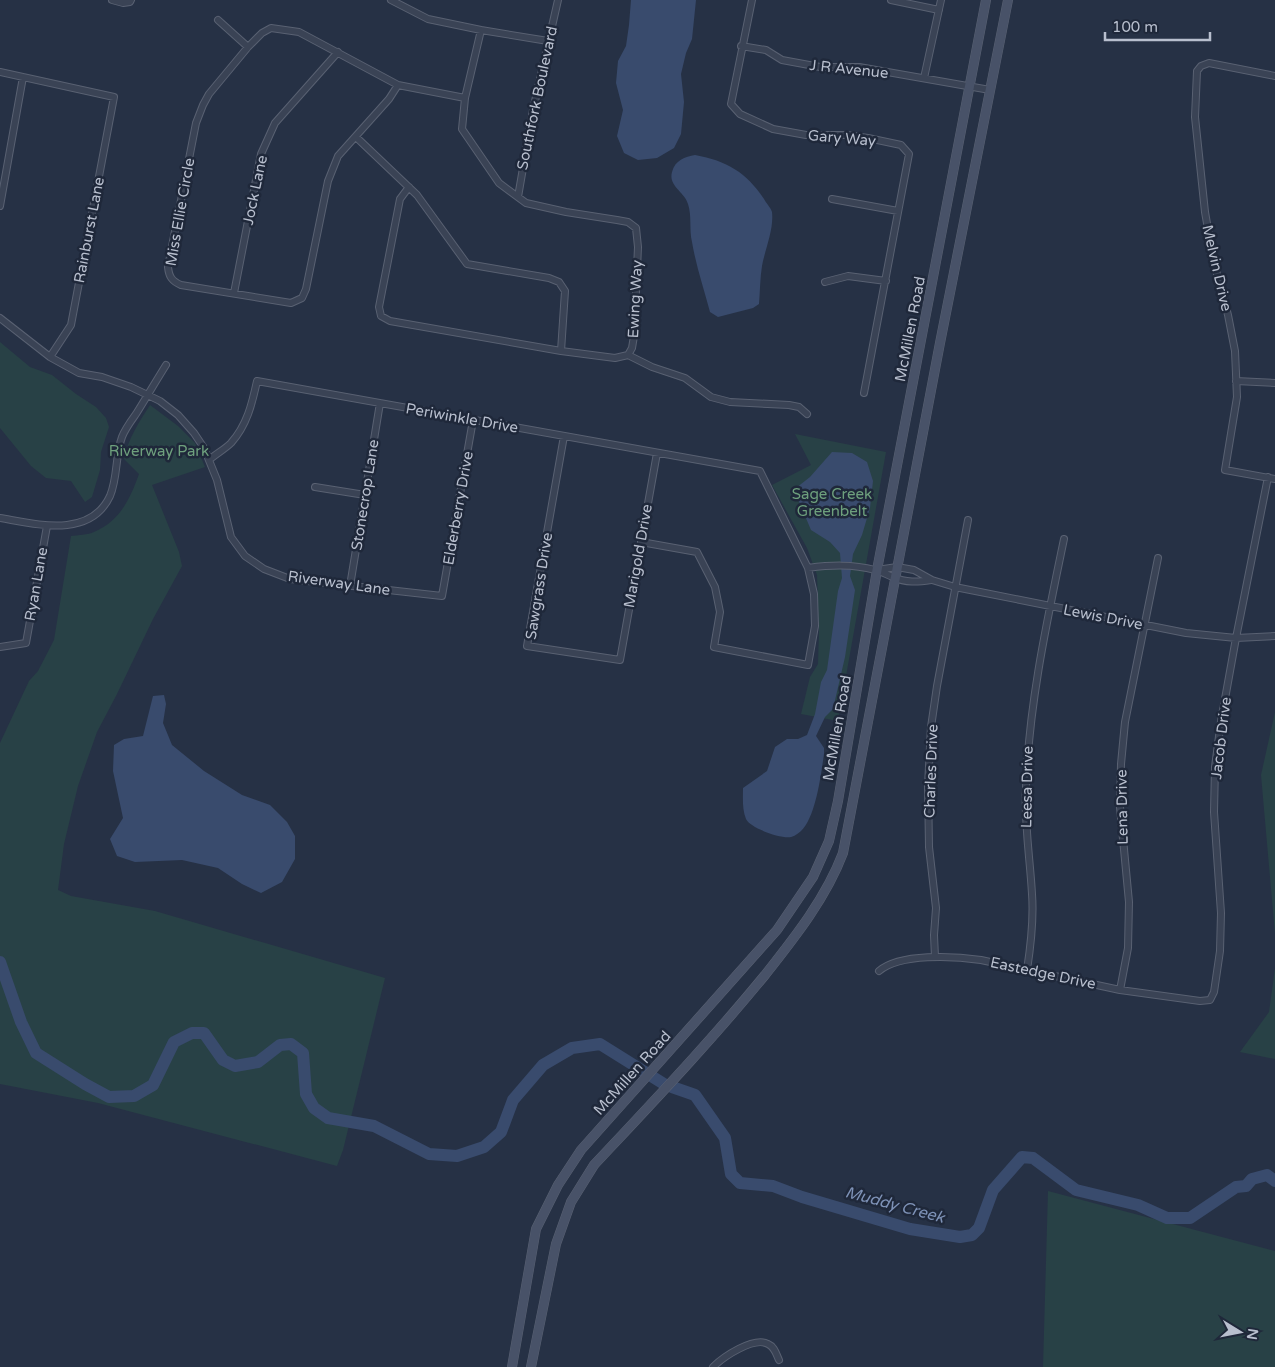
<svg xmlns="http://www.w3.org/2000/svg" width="1275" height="1367" viewBox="0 0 1275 1367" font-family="'Varela Round',sans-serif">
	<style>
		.green { fill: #284146 }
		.water { fill: #394b6d }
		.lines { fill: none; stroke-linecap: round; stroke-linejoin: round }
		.river { stroke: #394b6d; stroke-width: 12 }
		.minor-casing { stroke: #596172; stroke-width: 8 }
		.secondary-casing { stroke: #596172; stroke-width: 10 }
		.minor { stroke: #3a4355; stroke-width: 6 }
		.secondary { stroke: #485268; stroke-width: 9 }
		.labels { text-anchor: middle; stroke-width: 5; stroke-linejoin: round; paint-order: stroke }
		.street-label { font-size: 15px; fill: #b8bfce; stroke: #1f283a }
		.park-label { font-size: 15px; fill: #6ea07d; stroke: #1f283a }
		.water-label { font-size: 16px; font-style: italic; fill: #7e92b7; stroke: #1f283a }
	</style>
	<rect width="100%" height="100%" fill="#263145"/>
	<!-- green -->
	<path class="green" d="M 0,342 L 30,367 L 52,375 L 76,394 L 96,407 L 106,418 L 109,427 L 101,452 L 100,470 L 92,497 L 85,502 L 71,481 L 46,478 L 31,466 L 0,428 Z
		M 150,405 L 178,426 L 195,443 L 205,467 L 152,485 L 179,552 L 182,566 L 153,619 L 117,694 L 97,732 L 78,786 L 64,844 L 58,890 L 71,896 L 155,911 L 385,978 L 343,1150 L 337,1166 L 98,1103 L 0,1084 L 0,743 L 29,681 L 38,671 L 54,640 L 71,536 C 78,535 88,535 94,532 C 120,521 130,499 139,474 L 124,459 C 128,439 139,422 150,405 Z
		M 795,434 L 886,452 L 838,721 L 801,714 L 810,677 L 818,664 L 819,631 L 817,575 L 807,548 L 772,485 L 811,465 Z
		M 1275,712 L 1275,934 L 1261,775 Z
		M 1275,968 L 1275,1059 L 1240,1052 L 1269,1012 Z
		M 1048,1191 L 1275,1251 L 1275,1367 L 1043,1367 Z"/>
	<!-- water -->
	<path class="water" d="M 631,0 L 696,0 L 692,39 L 686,53 L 681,74 L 684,102 L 681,134 L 674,148 L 657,158 L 638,160 L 624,153 L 617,136 L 623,110 L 616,83 L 618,61 L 626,46 L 629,25 Z
		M 695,155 C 727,161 746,172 764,199 C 766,203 771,208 772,212 C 774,230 765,249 762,266 C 760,278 760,292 759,304 L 753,308 L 718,317 L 710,312 C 704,289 696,266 692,242 C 689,229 692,216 688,204 C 685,192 668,186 672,172 C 675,160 685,157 695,155 Z
		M 832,452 L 852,453 L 867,462 L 873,481 L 870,508 L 862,535 L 853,554 L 850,576 L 855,590 L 845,657 L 833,709 L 825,717 L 816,736 L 824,748 L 824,754 C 821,774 816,817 801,831 C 799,833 793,837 791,837 C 781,839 750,828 746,819 C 742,809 743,798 743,788 L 767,771 L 775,747 L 787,739 L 798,739 L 807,735 L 815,714 L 821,682 L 827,670 L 838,591 L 842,578 L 840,553 L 830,542 L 811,530 L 797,497 L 796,488 L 810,477 Z
		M 164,695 L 166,704 L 163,723 L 172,745 L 204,771 L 242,795 L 270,805 L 287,822 L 295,836 L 295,859 L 282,882 L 261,893 L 242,884 L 218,868 L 182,860 L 135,862 L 117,856 L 110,839 L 123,818 L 113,771 L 114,745 L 124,739 L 143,736 L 153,696 Z"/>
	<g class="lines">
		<!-- river -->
		<path class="river" d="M 0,962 L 21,1022 L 36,1053 L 85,1084 L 109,1097 L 134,1096 L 153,1085 L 174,1042 L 192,1033 L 204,1033 L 223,1060 L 235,1066 L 258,1062 L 280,1045 L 291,1044 L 303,1053 L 306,1094 L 314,1108 L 328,1118 L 374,1126 L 429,1154 L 457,1156 L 484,1147 L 501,1132 L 513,1100 L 543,1065 L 572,1048 L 600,1044 L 664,1084
			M 672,1087 L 695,1095 L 725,1138 L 731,1174 L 740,1183 L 773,1186 L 802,1197 L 910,1229 L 960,1237 L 972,1235 L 979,1228 L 993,1190 L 1022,1157 L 1033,1158 L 1076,1190 L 1138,1205 L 1167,1218 L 1190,1218 L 1236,1187 L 1246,1186 L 1252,1179 L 1267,1175 L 1275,1181"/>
		<!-- minor casing -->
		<g class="minor-casing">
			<path id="minor" d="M 112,0 L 123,3 L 130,2 L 131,0
				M 391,0 L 428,19 L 481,30 L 548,41
				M 752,0 L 731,104 L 740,114 L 773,129 L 806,135 L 847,135 L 868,138 L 901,145 L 909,154 L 864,393
				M 891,0 L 939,10
				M 218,20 L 248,47
				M 741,46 L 766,50 L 782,60 L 820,67 L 859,67 L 990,90
				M 0,72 L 114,97 L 71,325 L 50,357
				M 1275,76 L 1209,63 L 1201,66 L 1197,71 L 1195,117 L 1205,212 L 1214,263 L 1228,315 L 1235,351 L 1237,397 L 1225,470 L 1275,479
				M 924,78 L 941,0
				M 398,85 L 389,99 L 338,156 L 328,181 L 306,289 L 302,298 L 291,303 L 181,285 C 172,281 169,277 168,267 L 196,123 L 203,105 L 209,94 L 248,47 L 262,33 L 271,28 L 299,32 L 398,85 L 465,98
				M 356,137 L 417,195 L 467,264 L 549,278 L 559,282 L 565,291 L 561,351
				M 409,187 L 400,199 L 379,307 L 381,316 L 390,321 L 561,351 L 615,358 L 628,355 L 632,348 L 634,336 L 638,247 L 636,228 L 628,222 L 617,220 L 566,212 L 526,203 L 499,183 L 462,129 L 465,98 L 481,30
				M 518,197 L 533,110 L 558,0
				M 832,199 L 898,211
				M 0,206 L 23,77
				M 825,282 L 848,276 L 886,281
				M 234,293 L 261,154 L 275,123 L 338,52
				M 0,318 L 50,357 L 79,373 L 102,377 L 131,387 L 160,401 L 178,415 L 194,433 L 204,448 L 217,480 L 231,537 L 245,556 L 264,569 L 290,579 L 442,596 L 473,420
				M 628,355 L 652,367 L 685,378 L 711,397 L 730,402 L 789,405 L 799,407 L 807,414
				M 1236,381 L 1275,383
				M 564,436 L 527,646 L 620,660 L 657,453
				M 209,460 C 216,454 225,449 231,443 C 247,425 252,404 257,381 L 760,471 L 808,568 L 814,594 L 815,626 L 808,665 L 714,647 L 720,612 L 715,587 L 697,552 L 641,542
				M 315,487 L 365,495
				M 0,518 C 36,524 90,539 110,496 C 118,477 115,456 122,437 C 125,429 131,421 136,414 C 146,398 156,381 166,365
				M 808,568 C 831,565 852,564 875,570 C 881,571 887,575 893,577 C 906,583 918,582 931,580
				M 877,570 L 897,567 L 914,570 L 932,580 L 955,587 L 1186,633 L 1236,638 L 1275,636
				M 350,586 L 380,403
				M 0,647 L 26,643 L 47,526
				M 935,957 L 934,935 L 936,908 L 929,847 L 928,786 L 931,727 L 937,686 L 968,520
				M 1027,970 C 1031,944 1034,920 1032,894 C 1030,858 1024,823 1026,787 C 1029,703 1047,621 1064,539
				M 879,971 C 900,953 954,956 981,960 L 1120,990 L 1200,1001 L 1210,1000 L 1214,992 L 1220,951 L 1221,913 L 1214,812 L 1215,767 L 1221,721 L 1236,638 L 1268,477
				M 1120,990 L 1128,948 L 1129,902 L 1120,807 L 1121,764 L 1125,722 L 1158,558
				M 713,1367 C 723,1357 754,1336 768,1344 C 775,1347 776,1354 779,1360"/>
		</g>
		<!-- secondary casing -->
		<g class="secondary-casing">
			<path id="secondary" d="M 512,1367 L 536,1229 L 558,1185 L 581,1150 L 777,930 L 813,877 L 829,841 L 838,801 L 877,570 L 986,0
				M 531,1367 L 556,1244 L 571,1202 L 594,1165 C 652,1103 711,1041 765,975 C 795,937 826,898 843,853 L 940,343 L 1008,0"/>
		</g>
		<!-- minor -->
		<use href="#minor" class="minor"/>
		<!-- secondary -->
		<use href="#secondary" class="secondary"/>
	</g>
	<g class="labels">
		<!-- street labels -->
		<g class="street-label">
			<text transform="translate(849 69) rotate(6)" y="5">J R Avenue</text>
			<text transform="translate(537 98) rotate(-78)" y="5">Southfork Boulevard</text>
			<text transform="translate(842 138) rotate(5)" y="5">Gary Way</text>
			<text transform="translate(255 190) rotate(-78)" y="5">Jock Lane</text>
			<text transform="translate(180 212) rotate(-80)" y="5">Miss Ellie Circle</text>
			<text transform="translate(89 230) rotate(-79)" y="5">Rainburst Lane</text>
			<text transform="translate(1217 268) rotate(77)" y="5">Melvin Drive</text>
			<text transform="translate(635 299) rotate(-87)" y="5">Ewing Way</text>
			<text transform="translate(910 329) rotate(-79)" y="5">McMillen Road</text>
			<text transform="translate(462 418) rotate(10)" y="5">Periwinkle Drive</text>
			<text transform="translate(365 495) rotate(-81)" y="5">Stonecrop Lane</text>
			<text transform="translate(458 508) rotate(-80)" y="5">Elderberry Drive</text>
			<text transform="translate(638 556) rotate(-80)" y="5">Marigold Drive</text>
			<text transform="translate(339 583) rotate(8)" y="5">Riverway Lane</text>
			<text transform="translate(36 584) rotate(-80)" y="5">Ryan Lane</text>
			<text transform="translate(539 586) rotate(-81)" y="5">Sawgrass Drive</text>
			<text transform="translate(1103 617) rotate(11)" y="5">Lewis Drive</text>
			<text transform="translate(837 728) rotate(-80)" y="5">McMillen Road</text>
			<text transform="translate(1221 738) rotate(-83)" y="5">Jacob Drive</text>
			<text transform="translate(931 771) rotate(-88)" y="5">Charles Drive</text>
			<text transform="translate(1027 787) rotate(-89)" y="5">Leesa Drive</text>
			<text transform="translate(1122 807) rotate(-91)" y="5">Lena Drive</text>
			<text transform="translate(1043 973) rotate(12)" y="5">Eastedge Drive</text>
			<text transform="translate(632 1073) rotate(-48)" y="5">McMillen Road</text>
		</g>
		<!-- park labels -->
		<g class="park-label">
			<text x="159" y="456">Riverway Park</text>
			<text x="832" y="499">Sage Creek<tspan x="832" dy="17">Greenbelt</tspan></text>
		</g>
		<!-- water labels -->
		<g class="water-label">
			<text transform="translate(895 1204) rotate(15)" y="6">Muddy Creek</text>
		</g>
	</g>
	<!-- north arrow -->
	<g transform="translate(1240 1332) rotate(100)" stroke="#1f283a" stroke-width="4" paint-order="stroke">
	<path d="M0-4L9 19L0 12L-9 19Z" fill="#b8bfce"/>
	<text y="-8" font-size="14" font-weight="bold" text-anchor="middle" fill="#b8bfce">N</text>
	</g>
	<!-- scale -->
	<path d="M1105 32v8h105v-8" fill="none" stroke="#b8bfce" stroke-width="2.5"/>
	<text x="1112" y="32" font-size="15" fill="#b8bfce" stroke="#1f283a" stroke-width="4" paint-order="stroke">100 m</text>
</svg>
